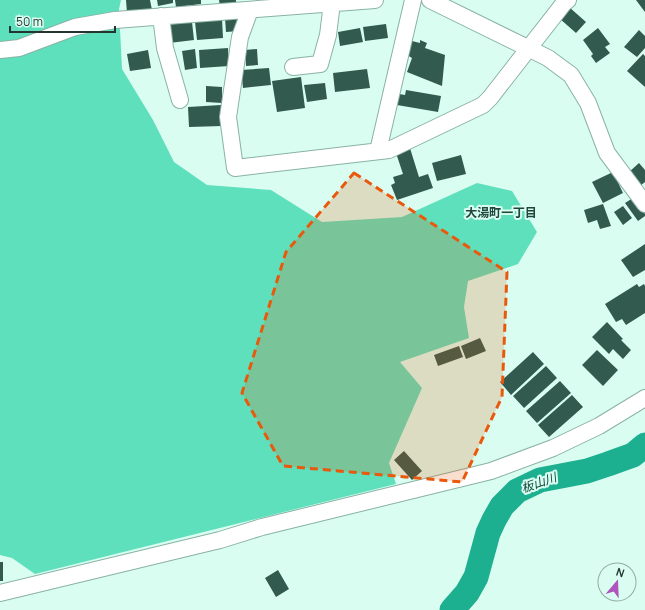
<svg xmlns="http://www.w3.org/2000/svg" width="645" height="610" viewBox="0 0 645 610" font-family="Manrope,'Noto Sans JP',sans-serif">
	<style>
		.forest { fill: #5ee0bd }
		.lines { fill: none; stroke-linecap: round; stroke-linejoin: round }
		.river { stroke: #1db090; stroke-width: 25 }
		.building { fill: #335a4f }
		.minor-casing { stroke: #89b2a5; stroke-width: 18 }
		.minor { stroke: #fff; stroke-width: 16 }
		.marked { fill: #e8590c; fill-opacity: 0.2; stroke: #e8590c; stroke-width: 3; stroke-dasharray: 8 5; stroke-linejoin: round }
		.labels { text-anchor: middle; stroke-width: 4; stroke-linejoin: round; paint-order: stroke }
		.neighbourhood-label { font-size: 12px; font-weight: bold; fill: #1f473b; stroke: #dafdf1 }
		.water-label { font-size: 12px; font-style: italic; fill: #084336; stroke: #dafdf1 }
	</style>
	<rect width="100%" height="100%" fill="#dafdf1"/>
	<!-- forest -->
	<path class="forest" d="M 0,0 L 121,0 L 119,9 L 122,69 L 153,120 L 174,162 L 207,185 L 271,190 L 322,222 L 402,217 L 477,183 L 512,191 L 537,232 L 518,264 L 468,281 L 464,307 L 469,338 L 400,362 L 422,388 L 389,463 L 396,484 L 35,574 L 12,558 L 0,555 Z"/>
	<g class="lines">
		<!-- river -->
		<path class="river" d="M 452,610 L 467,593 L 476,577 L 488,533 L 494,520 L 502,506 L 517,491 L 540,480 L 587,471 L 608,464 L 633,455 L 645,445"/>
	</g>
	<!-- building -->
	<path class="building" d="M 126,0 L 150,0 L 152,10 L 127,13 Z
		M 157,0 L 173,0 L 173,3 L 158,6 Z
		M 175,0 L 201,0 L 201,4 L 176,7 Z
		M 219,0 L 236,0 L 236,3 L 220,6 Z
		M 636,0 L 645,0 L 645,12 Z
		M 569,7 L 586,22 L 576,33 L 559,18 Z
		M 243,16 L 239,31 L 226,32 L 225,18 Z
		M 222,19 L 223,38 L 197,40 L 195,22 Z
		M 192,22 L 194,40 L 169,43 L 167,25 Z
		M 386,24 L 388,38 L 365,41 L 363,27 Z
		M 360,28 L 363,42 L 340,46 L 338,32 Z
		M 598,28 L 610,44 L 605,47 L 610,53 L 596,63 L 591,56 L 593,54 L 583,40 Z
		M 639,30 L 645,36 L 645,48 L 637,57 L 624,47 Z
		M 420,40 L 427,43 L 425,48 L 445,55 L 442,86 L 407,72 L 412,58 L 407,55 L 412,41 L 420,43 Z
		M 228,48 L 229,66 L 200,68 L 199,50 Z
		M 195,49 L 197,68 L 185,70 L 182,51 Z
		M 257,49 L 258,65 L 246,66 L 245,50 Z
		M 148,50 L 151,68 L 130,71 L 127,54 Z
		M 643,54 L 645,56 L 645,87 L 627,71 Z
		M 269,68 L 271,85 L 243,88 L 241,70 Z
		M 367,69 L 370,88 L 335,92 L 333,73 Z
		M 301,77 L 305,108 L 277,112 L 272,81 Z
		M 325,83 L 327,99 L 307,102 L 304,85 Z
		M 206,86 L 222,87 L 222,103 L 206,102 Z
		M 406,90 L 441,96 L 438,112 L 397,105 L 399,94 L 405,95 Z
		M 221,105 L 222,126 L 189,127 L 188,107 Z
		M 409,145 L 419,177 L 428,174 L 433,188 L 397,200 L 391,185 L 395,183 L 393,177 L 403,174 L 395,150 Z
		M 461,155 L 466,174 L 437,181 L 432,163 Z
		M 639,163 L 645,170 L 645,182 L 640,186 L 628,173 Z
		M 613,172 L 623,193 L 603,203 L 592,182 Z
		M 633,198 L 645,214 L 645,216 L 638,221 L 625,203 Z
		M 603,204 L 611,226 L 600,229 L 597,220 L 588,223 L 584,210 Z
		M 623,206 L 632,218 L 623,225 L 614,212 Z
		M 645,244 L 645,270 L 633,277 L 621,260 Z
		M 637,284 L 639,287 L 644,284 L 645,286 L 645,313 L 626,325 L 622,319 L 616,322 L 605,304 Z
		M 607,322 L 623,339 L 621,340 L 631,350 L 623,359 L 613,349 L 609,354 L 592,337 Z
		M 480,338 L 486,351 L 466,359 L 461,346 Z
		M 459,346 L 463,357 L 438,366 L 434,355 Z
		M 597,350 L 618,370 L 603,386 L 582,365 Z
		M 533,352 L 544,364 L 511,395 L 500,382 Z
		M 546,366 L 557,378 L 524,408 L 513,396 Z
		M 560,381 L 571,393 L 537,423 L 526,411 Z
		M 572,395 L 583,407 L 549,437 L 538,425 Z
		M 404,451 L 422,471 L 412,480 L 394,460 Z
		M 0,562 L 3,562 L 3,581 L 0,581 Z
		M 278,570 L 289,589 L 276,597 L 265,578 Z"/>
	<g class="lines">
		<!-- minor casing -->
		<g class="minor-casing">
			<path id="minor" d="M 430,0 L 548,58 L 571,75 L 588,103 L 607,153 L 645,204
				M 250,10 L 240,37 L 228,117 L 235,168 L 389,150 L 483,105 L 490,98 L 564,3 L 568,0
				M 161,16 L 165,48 L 180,100
				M 0,50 L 19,48 L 75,27 L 115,20 L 375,0
				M 293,67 L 320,64 L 328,35 L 332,3
				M 378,151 L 413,0
				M 0,593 L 220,540 L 262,527 L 491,471 L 553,448 L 599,426 L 645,398"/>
		</g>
		<!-- minor -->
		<use href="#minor" class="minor"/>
	</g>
	<!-- marked area -->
	<path class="marked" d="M 354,173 L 507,272 L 502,397 L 462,482 L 283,466 L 242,393 L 286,252 Z"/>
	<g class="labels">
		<!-- neighbourhood labels -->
		<g class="neighbourhood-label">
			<text x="501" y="217">大湯町一丁目</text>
		</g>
		<!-- water labels -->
		<g class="water-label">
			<text transform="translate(539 483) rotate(-19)" y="4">板山川</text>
		</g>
	</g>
	<!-- north arrow -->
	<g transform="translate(617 582) rotate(19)"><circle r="19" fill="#dafdf1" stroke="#91ada4"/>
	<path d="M0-3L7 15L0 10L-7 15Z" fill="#b053bd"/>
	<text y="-6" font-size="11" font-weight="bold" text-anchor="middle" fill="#243530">N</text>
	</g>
	<!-- scale -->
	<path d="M10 26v6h105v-6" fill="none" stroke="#243530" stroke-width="2"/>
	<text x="16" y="26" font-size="12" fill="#243530" stroke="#dafdf1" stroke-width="3" paint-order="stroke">50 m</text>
</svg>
